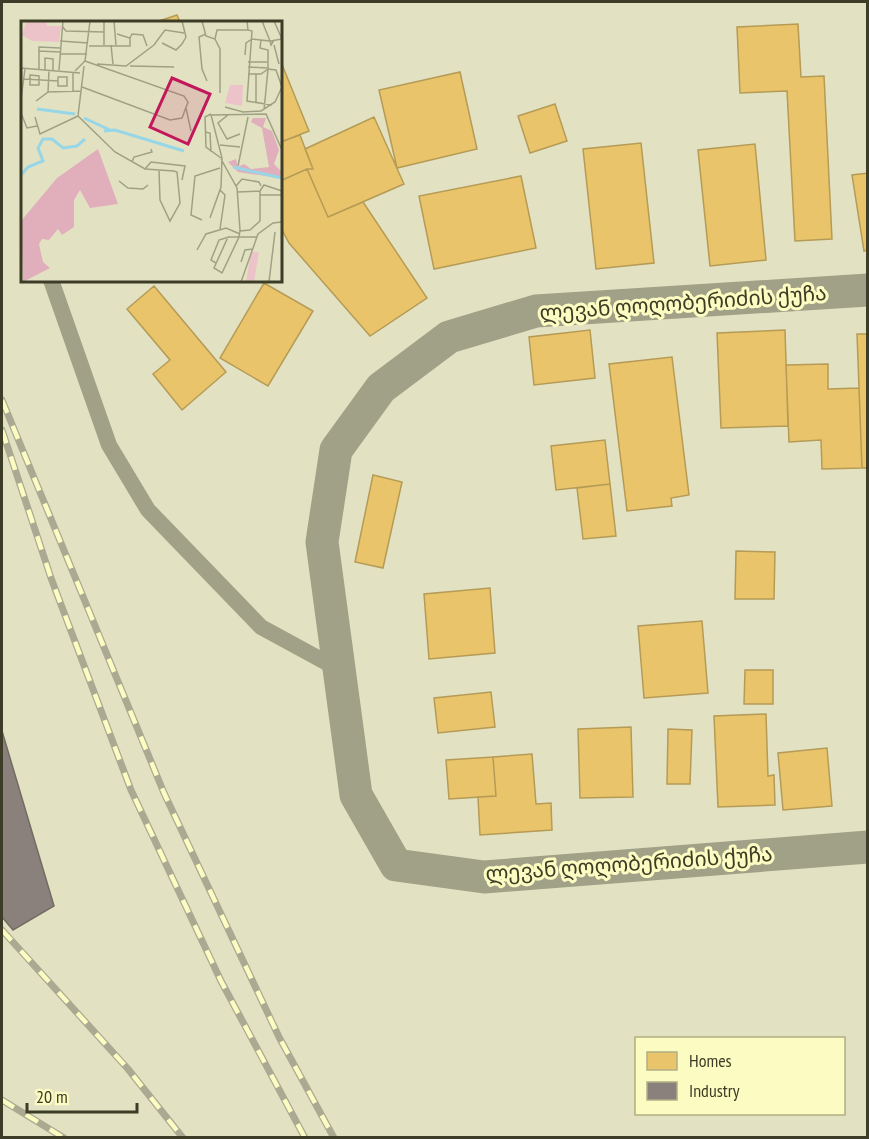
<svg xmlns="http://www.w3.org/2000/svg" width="869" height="1139" viewBox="0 0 869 1139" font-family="'PT Sans Narrow','Noto Sans Georgian',sans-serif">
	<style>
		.homes { fill: #e9c46a; stroke: #b59b56; stroke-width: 1.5 }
		.industry { fill: #8a817c; stroke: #736c62; stroke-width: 1.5 }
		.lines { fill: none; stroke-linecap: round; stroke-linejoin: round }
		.service { stroke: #a1a188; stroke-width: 16 }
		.minor { stroke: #a1a188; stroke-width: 33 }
		.rail-casing { stroke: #aaaa93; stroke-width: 7 }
		.rail { stroke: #fcfcc2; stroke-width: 4.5; stroke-dasharray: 14; stroke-linecap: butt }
		.labels { text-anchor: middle; stroke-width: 6; stroke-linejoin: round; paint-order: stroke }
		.street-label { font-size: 21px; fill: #3d3c26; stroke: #fcfcc2 }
		.inset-river { fill: none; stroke: #97d6e7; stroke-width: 3 }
		.inset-road { fill: none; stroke: #a0a084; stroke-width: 1.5 }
		.view { fill: #c2185b; fill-opacity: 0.15; stroke: #c2185b; stroke-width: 3 }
		.inset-edge { fill: none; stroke: #3d3c26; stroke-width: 3 }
	</style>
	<rect width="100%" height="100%" fill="#e2e2c3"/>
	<!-- homes -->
	<path class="homes" d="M 177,15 L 180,22 L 156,22 Z
		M 798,24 L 801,77 L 824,76 L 832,239 L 795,241 L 787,91 L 740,93 L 737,27 Z
		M 281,62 L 309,131 L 281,142 L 280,141 Z
		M 460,72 L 477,149 L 397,168 L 379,90 Z
		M 555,104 L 567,141 L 530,153 L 518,116 Z
		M 374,117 L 404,184 L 328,217 L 307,169 L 313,169 L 305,149 Z
		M 300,135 L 313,169 L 307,169 L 280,181 L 280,142 Z
		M 641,143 L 654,263 L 596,269 L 583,149 Z
		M 755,144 L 766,260 L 710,266 L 698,150 Z
		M 307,169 L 328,217 L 363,202 L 427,298 L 370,336 L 289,243 L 280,226 L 280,181 Z
		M 868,173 L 868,250 L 864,251 L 852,175 Z
		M 521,176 L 536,248 L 434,269 L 419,196 Z
		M 264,283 L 313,311 L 268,386 L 220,358 Z
		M 154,286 L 226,372 L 182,410 L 153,374 L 170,360 L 127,309 Z
		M 590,330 L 595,378 L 534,385 L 529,337 Z
		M 785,330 L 788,426 L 721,428 L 717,333 Z
		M 857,334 L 868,334 L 868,468 L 862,468 Z
		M 672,357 L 689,495 L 671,498 L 672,506 L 627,511 L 609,364 Z
		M 828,364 L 828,389 L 859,388 L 862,468 L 822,469 L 821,440 L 789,442 L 786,365 Z
		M 605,440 L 610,484 L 556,490 L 551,446 Z
		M 373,475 L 402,482 L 383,568 L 355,562 Z
		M 610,484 L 616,536 L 583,539 L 577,488 Z
		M 736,551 L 775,552 L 774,599 L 735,599 Z
		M 490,588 L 495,653 L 429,659 L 424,594 Z
		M 702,621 L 708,693 L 644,698 L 638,626 Z
		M 745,670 L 773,670 L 773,704 L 744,704 Z
		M 491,692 L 495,727 L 438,733 L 434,698 Z
		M 766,714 L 768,776 L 774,775 L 775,805 L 718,807 L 714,716 Z
		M 631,727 L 633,797 L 580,798 L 578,729 Z
		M 668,729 L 692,730 L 690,784 L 667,784 Z
		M 827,748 L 832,806 L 783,810 L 778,753 Z
		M 532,754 L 536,804 L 551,803 L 552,830 L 480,835 L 478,797 L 496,796 L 493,757 Z
		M 493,757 L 496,796 L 449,799 L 446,760 Z"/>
	<!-- industry -->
	<path class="industry" d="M 2,731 L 54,906 L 13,930 L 2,917 Z"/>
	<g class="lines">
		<!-- service -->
		<path class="service" d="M 51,280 L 109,445 L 148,510 L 261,627 L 340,670"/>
		<!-- minor -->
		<path class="minor" d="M 868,290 L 536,311 L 449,337 L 381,388 L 336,450 L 322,542 L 356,795 L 396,865 L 484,877 L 868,847"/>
		<!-- rail casing -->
		<g class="rail-casing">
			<path id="rail" d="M 2,400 L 164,793 L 279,1037 L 334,1138
				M 2,430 L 51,578 L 131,790 L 221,981 L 305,1138
				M 2,930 L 128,1069 L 183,1138
				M 2,1100 L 64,1138"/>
		</g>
		<!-- rail -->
		<use href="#rail" class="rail"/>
	</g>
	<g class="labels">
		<!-- street labels -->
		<g class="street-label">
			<text transform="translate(683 303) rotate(-4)" y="7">ლევან ღოღობერიძის ქუჩა</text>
			<text transform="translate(629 864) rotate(-4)" y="7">ლევან ღოღობერიძის ქუჩა</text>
		</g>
	</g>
	<!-- overview -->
	<g transform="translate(21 21)">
		<rect width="261" height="261" fill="#e2e2c3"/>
		<path d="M 25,0 L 26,5 L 40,5 L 38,21 L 11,20 L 1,14 L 5,1 ZM 209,64 L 222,64 L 221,85 L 204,82 ZM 230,231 L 238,231 L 233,261 L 225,261 Z" fill="#edc3ca"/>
		<path d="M 232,97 L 245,97 L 242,106 L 251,110 L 258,129 L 253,143 L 261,151 L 258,157 L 217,151 L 207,141 L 215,138 L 217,146 L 223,143 L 230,148 L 248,146 L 241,107 L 230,101 ZM 77,128 L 97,183 L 69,187 L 59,169 L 53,179 L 53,206 L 41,214 L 37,208 L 28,219 L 21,218 L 18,223 L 22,241 L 29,247 L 2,261 L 0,200 L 36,157 Z" fill="#e1aebb"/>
		<path class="inset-river" d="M 16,88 L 54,93M 63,97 L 89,109M 83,110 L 94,109 L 163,130M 212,146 L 261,157M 0,154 L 7,146 L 22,140 L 17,127 L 22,118 L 31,118 L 42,127 L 56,125 L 64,118"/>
		<path class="inset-road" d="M 26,0 L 58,0M 93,0 L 95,24M 181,0 L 185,15 L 194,18 L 199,28 L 199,72M 226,0 L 227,9 L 231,10 L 226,80 L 251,84M 253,0 L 261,18M 41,5 L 45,10 L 83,11M 185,13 L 178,16 L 181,48 L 186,60M 109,17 L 111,13 L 122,14 L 126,25M 194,18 L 196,9 L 227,9M 231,18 L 249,20 L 241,0M 253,19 L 250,24 L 249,20 L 261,18M 39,20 L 67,22M 141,22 L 155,29 L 161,23 L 165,16 L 161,0M 83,24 L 83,0M 90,24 L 92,43M 253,24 L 258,43M 68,25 L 109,25 L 109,17 L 96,13M 18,30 L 39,31M 39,33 L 66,33M 224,34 L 225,22 L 231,18M 227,41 L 246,41M 76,43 L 105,45 L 133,24 L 144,9 L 163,12M 63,45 L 57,95 L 94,131 L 124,148 L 153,150 L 156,151 L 159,182 L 149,200 L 139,179 L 138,149M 109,45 L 153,46M 227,46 L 246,47M 0,47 L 59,52M 18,48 L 18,26 L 39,27M 24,49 L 24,37 L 32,38 L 32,49M 38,49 L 42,0M 54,50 L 64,40 L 69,0M 227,53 L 240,53 L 247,48 L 243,89M 9,54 L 18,55 L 18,64 L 9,64 ZM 3,58 L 37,60 L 37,56 L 46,56 L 46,65 L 37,65 L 37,60M 61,66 L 149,99 L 161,97 L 167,81 L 163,75 L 64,40M 52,70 L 52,51M 27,71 L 60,70M 0,78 L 4,48M 15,80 L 27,71 L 28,49M 235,81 L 235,53M 204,86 L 222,91 L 240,90 L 254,81 L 261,66 L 255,49 L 247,48 L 247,29 L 239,27 L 240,19M 165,87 L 170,110M 0,92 L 6,107 L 16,105M 190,93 L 184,96 L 185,126 L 200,137M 207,94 L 197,102 L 206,118 L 219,113M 14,96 L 19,113 L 57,95M 184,111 L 189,112 L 190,131M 199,124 L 219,126M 200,138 L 216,167 L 219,209 L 218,216 L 201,252 L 193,247 L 207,216 L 236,216M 111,141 L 113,136 L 131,131 L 130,128M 217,145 L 227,96M 124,148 L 130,141 L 164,145 L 161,159M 98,160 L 107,167 L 122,168 L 127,164M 215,165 L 221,158 L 238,161 L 240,165M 199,169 L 204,174 L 199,208M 239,170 L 243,164 L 261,170M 217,171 L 239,170 L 239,200 L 229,209 L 219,210M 239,174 L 261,174M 189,197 L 200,166 L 201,137 L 190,94 L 245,93 L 261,129M 181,199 L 170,194 L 174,155 L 199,147M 176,229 L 185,213 L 205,207 L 219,213M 220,241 L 224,229 L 232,228M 195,242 L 190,239 L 198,219 L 208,216M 220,261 L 237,213 L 252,202 L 261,201M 248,261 L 254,211"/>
		<path class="view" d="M 151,57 L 189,73 L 167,123 L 129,106 Z"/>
		<rect width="261" height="261" class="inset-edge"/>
	</g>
	<!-- border -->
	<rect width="869" height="1139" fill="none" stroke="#3d3c26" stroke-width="6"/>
	<!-- legend -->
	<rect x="635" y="1037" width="210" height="78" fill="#fcfcc2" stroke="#b0af84" stroke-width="1.5"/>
	<rect x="647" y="1052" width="30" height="18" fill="#e9c46a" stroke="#b0af84" stroke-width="1.5"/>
	<text x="689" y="1067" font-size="18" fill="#3d3c26">Homes</text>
	<rect x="647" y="1082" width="30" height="18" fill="#8a817c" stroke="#b0af84" stroke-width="1.5"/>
	<text x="689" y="1097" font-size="18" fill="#3d3c26">Industry</text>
	<!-- scale -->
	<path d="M27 1103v9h110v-9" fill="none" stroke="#3d3c26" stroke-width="3"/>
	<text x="36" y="1103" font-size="18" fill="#3d3c26" stroke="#fcfcc2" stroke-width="4.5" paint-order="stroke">20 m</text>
</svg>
